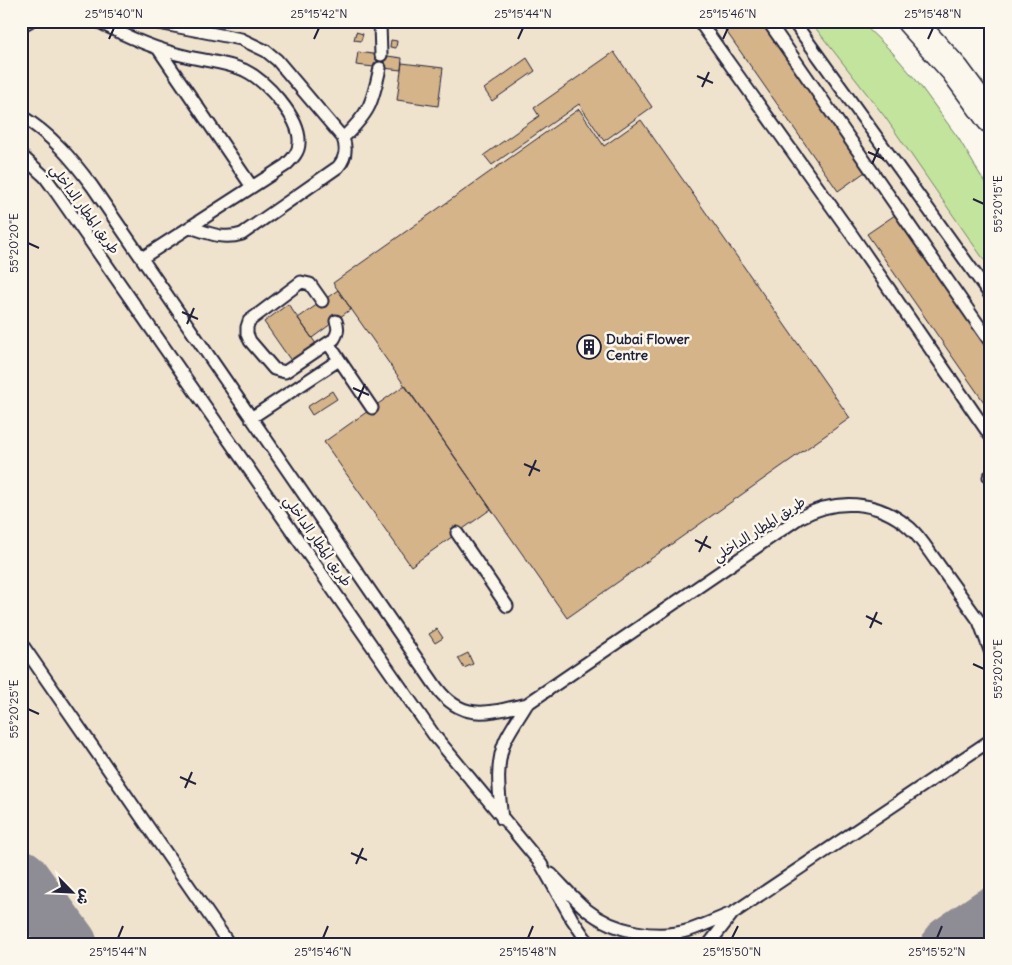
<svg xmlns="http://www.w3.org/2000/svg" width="1012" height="965" viewBox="0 0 1012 965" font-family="Delius,'Playpen Sans Arabic',sans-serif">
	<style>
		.built { fill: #f0e3ce }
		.green { fill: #c2e49d; stroke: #72836c }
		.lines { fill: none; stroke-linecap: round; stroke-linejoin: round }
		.taxiway { stroke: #8e8c94; stroke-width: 55 }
		.building { fill: #d6b489; stroke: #22223b }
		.service-casing { stroke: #22223b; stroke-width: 15 }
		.primary-casing { stroke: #22223b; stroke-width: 31 }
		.service { stroke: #fbf7ec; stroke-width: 11 }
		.primary { stroke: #fbf7ec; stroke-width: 28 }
		.ticks { fill: none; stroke: #22223b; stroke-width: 2 }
		.labels { text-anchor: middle; stroke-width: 5; stroke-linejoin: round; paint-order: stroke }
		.street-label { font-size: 14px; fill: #22223b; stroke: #fbf7ec }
		.poi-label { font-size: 14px; font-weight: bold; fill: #22223b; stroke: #fbf7ec; text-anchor: start }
		.neatline { fill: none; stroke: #22223b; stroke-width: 2 }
		.ticks-label { font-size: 12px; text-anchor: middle; fill: #22223b }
	</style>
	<rect width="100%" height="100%" fill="#fbf7ec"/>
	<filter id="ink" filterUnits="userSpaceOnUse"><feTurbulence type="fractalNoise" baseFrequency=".02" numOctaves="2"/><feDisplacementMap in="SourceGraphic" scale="10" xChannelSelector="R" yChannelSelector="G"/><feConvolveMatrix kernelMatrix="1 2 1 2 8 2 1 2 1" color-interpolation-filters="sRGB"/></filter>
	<g filter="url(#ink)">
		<!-- built -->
		<path class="built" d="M 21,21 L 860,21 L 866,26 L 892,52 L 916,80 L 938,109 L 991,193 L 991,944 L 21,944 Z"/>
		<!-- green -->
		<path class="green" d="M 810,21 L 860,21 L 892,52 L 916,80 L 959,139 L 991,193 L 991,270 L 885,117 Z"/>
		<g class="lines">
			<!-- taxiway -->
			<path class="taxiway" d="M 21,877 L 70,944
				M 949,944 L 991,915"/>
		</g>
		<!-- building -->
		<path class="building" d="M 719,21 L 760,21 L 865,172 L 838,191 Z
			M 356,32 L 363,34 L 361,41 L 354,40 Z
			M 391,40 L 397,41 L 396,48 L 390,47 Z
			M 358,52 L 402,58 L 401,70 L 356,65 Z
			M 614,52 L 652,107 L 604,141 L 579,104 L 492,165 L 484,155 L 539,116 L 534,108 Z
			M 527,58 L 535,71 L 492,101 L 484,89 Z
			M 402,63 L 443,68 L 438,106 L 397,100 Z
			M 579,109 L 604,146 L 641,120 L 850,418 L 567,618 L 333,283 Z
			M 895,215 L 991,354 L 991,402 L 986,405 L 867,234 Z
			M 338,290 L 351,309 L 312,338 L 298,318 Z
			M 288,304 L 319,348 L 294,365 L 264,322 Z
			M 405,385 L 491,509 L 411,566 L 324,442 Z
			M 332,391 L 337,399 L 312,415 L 307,407 Z
			M 437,629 L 443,638 L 435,643 L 429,634 Z
			M 468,653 L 473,664 L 464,668 L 458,658 Z"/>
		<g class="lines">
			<!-- service casing -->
			<g class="service-casing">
				<path id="service" d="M 97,21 C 125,36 154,49 185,56 C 205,61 225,62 244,70 C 265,80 301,118 299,143 C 299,152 293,158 286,165 L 142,258
					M 148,21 L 241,39 L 266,51 L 277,60 L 343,138 C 347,149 346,158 338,167 L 242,234 C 223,240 208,233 190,227
					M 699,21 L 852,235 L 991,437
					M 768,21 L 991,343
					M 793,21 L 991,296
					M 380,24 L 381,55
					M 21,26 L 30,21
					M 159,50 L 252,187
					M 21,116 C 51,134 72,159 92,186 L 437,688 C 463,723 491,712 527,704 L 799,518 C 835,498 877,499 910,528 C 920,537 928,550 936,561 C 950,581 965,601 979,621 L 991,628
					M 343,138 C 370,112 372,104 380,68
					M 21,155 L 45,177 L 56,192 L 434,735 L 541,864 L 572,919 L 585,938 L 591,944
					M 322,301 L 310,284 L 301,282 L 249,321 L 247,327 L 247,334 L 250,341 L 274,369 L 285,372 L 334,339 C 338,333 339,328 336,321
					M 328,343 L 372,408
					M 251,418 L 339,360
					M 989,477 L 991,475
					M 457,533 L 507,606
					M 979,621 L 991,653
					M 21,643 L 229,944
					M 502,819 C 499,792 495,766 505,741 C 511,728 520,716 527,704
					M 551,874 C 563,886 574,899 587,910 C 614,932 657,940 690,930 C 705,925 719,918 733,913
					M 709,944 L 733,913 L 991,740"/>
			</g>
			<!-- primary casing -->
			<g class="primary-casing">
				<path id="primary" d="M 911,21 L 955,70 L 991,119"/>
			</g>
			<!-- service -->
			<use href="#service" class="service"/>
			<!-- primary -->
			<use href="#primary" class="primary"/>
		</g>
	</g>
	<!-- ticks -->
	<path class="ticks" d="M 109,39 L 114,28M 314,39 L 319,28M 518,39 L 523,28M 723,39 L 728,28M 928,39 L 933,28M 697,76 L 713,83M 702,87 L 709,72M 868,152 L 884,159M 872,164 L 879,148M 973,199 L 984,204M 28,243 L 39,248M 182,312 L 198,319M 187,324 L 194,308M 353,388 L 369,395M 358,400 L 365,384M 524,464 L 540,471M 529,476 L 536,460M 695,540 L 711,548M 699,552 L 707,536M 866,616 L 882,624M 870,628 L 877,612M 973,664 L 984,669M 28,709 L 39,714M 180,777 L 196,784M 185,788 L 192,772M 351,853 L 367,860M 356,864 L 363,848M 118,938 L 123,926M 323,938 L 328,926M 528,938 L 533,926M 732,938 L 738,926M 937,938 L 942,926"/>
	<!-- icons -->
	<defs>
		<g id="building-ring" transform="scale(1.25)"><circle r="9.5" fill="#fbf7ec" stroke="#22223b" stroke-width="1.5"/><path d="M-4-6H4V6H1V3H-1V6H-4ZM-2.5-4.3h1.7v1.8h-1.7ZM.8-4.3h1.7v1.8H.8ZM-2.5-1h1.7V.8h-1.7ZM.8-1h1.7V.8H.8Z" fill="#22223b"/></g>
	</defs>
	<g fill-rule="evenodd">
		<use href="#building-ring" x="589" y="347"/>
	</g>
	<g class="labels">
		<!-- street labels -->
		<g class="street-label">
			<text transform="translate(85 209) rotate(54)" y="5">طريق المطار الداخلي</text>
			<text transform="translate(759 529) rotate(-33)" y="5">طريق المطار الداخلي</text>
			<text transform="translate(318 541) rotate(55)" y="5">طريق المطار الداخلي</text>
		</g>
		<!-- poi labels -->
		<g class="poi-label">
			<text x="606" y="344">Dubai Flower<tspan x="606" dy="16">Centre</tspan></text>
		</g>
	</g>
	<!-- margin -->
	<rect width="1012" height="965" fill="none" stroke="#fbf7ec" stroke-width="55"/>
	<!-- north arrow -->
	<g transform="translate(72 892) rotate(114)" stroke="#fbf7ec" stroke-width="4" paint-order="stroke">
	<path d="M0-4L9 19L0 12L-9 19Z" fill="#22223b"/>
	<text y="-8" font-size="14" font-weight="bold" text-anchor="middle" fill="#22223b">ش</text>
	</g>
	<rect x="28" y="28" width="956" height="910" class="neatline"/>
	<g class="ticks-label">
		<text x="114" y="18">25°15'40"N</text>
		<text x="319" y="18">25°15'42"N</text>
		<text x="523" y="18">25°15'44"N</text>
		<text x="728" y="18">25°15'46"N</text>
		<text x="933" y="18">25°15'48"N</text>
		<text transform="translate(998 204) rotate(-90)" y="4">55°20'15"E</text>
		<text transform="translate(14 243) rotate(-90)" y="4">55°20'20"E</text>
		<text transform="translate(998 669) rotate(-90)" y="4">55°20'20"E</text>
		<text transform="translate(14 709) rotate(-90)" y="4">55°20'25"E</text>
		<text x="118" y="956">25°15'44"N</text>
		<text x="323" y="956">25°15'46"N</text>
		<text x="528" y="956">25°15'48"N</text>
		<text x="732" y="956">25°15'50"N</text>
		<text x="937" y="956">25°15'52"N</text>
	</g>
</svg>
